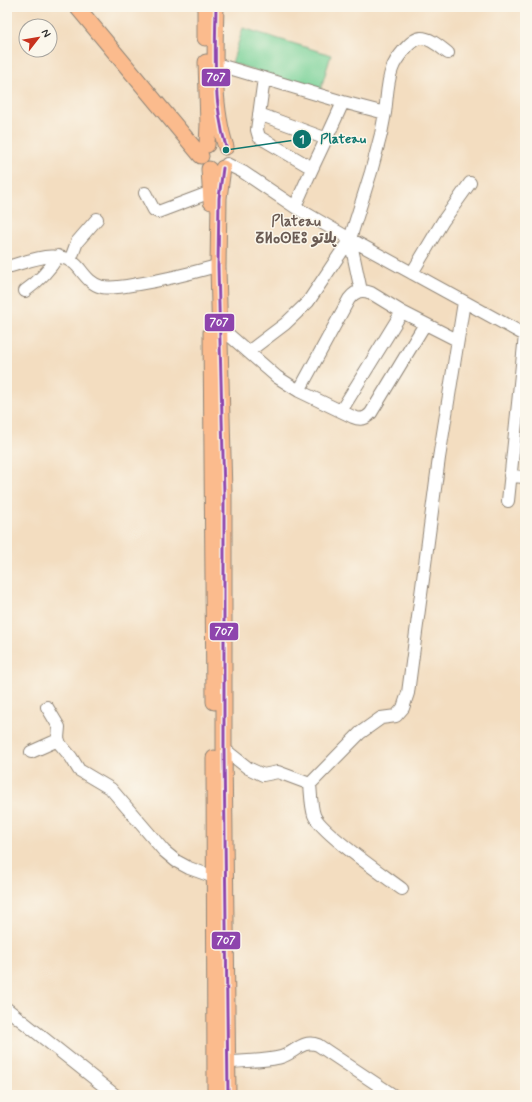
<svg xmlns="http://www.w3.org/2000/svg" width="532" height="1102" viewBox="0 0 532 1102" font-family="Mynerve,'Playpen Sans Arabic','Noto Sans Tifinagh',sans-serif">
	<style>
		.green { fill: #79d298; stroke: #527e62 }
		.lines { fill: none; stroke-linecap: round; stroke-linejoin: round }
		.minor-casing { stroke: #8f8476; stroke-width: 14 }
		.major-casing { stroke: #8f8476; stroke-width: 17 }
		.minor { stroke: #fff; stroke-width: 12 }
		.major { stroke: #fbbb8d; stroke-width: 15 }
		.bus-1-casing { stroke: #fbf7ec; stroke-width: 6 }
		.bus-1 { stroke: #8e44ad; stroke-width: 3 }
		.labels { text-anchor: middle; stroke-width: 3; stroke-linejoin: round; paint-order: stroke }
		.quarter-label { font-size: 15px; font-weight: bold; fill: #6b5c54; stroke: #fbf7ec }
		.leader { fill: none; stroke: #0f766e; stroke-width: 1.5 }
		.callout-dot { fill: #0f766e; stroke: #fbf7ec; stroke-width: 1.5 }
		.mark-label { font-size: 12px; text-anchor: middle; font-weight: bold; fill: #fff }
		.callout-label { font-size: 14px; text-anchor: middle; font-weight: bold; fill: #0f766e; stroke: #fbf7ec; stroke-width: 3; stroke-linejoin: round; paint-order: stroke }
		.line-badge { stroke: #fbf7ec; stroke-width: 1.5 }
		.badge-label { font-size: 11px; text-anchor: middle; font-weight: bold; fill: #fff }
	</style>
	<rect width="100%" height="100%" fill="#fbf7ec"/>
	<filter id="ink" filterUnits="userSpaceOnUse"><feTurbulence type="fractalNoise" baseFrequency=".025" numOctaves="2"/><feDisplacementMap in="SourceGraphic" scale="8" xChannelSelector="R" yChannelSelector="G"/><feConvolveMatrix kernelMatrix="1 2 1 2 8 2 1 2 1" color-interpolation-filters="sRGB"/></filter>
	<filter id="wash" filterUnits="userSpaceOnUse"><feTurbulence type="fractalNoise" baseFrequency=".012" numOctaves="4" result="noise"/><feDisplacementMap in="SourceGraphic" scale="16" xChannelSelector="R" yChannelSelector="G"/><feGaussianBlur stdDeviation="0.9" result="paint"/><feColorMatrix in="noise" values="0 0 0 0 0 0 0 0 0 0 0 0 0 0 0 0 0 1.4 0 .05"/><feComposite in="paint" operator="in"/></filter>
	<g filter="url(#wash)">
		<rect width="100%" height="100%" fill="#f3ddc0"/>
		<!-- green -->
		<path class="green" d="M 243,28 L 331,55 L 320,91 L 232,63 Z"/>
	</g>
	<g filter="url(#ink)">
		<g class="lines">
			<!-- minor casing -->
			<g class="minor-casing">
				<path id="minor" d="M 216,64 L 343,102 L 385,113 L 381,134 L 371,172 L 350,239 L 308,302 L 285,324 L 248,352
					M 264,78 L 257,130 L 259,137 L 312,168
					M 385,113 C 387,98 387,82 392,69 C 395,60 411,38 421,38 C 431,38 440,47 448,53
					M 259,114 L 327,139
					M 227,164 L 243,172 L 295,207 L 350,239 L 525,335 L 508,501
					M 145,193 L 154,210 L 158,212 L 211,192
					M 295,207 C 310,171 328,137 343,102
					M 350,239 L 361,291
					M 70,261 L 77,242 L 97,219
					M 11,266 C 32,260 62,247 79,268 C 86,277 91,284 102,287 C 114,289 127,286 138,284 C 164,280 188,274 213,267
					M 412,273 L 443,221 L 470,183
					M 25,291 C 39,281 49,271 58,256
					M 221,328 L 277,377 L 299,391 L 349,299 C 355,291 362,289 371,293 L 402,312 L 457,340
					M 299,391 L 353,417 C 360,420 366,419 371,413 L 425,324
					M 341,411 L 402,312
					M 510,476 L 525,477
					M 47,707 L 59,727 L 58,738 L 60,744 L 71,757 L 79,770 L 111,789 L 164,851 L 176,861 L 189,868 L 214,877
					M 224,749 L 248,768 L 263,775 L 278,772 L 310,784 L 360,733 L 381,718 L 396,716 L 403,708 L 408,693 L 439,458 L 464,302
					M 31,752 L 58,740
					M 310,784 C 311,794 311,806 314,815 C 320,832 385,876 402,889
					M 7,1009 L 115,1095
					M 228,1062 C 243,1061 268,1061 281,1057 C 295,1053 302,1039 318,1045 L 393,1095"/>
			</g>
			<!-- major casing -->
			<g class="major-casing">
				<path id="major" d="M 77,7 L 201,156
					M 205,7 L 205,38
					M 216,7 C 215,50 212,106 226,147
					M 206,62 L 208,124 L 207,145
					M 223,168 L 219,198 L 218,267 L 224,493 L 224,749 L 228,1095
					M 209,169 L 211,202
					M 211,332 L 214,702
					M 214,758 L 215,1095"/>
			</g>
			<!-- minor -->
			<use href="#minor" class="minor"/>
			<!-- major -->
			<use href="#major" class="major"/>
			<!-- bus-1 casing -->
			<g class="bus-1-casing">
				<path id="bus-1" d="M 216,7 C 215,54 213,101 226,147
					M 223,168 L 219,198 L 218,267 L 224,493 L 224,749 L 228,1095"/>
			</g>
			<!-- bus-1 -->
			<use href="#bus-1" class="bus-1"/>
		</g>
	</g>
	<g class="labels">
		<!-- quarter labels -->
		<g class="quarter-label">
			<text x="296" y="226">Plateau<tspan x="296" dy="17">ⵒⵍⴰⵙⵟⵓ پلاتو</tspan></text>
		</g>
	</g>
	<!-- callouts -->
	<path class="leader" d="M226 150L302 139"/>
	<g class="callout-dot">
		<circle cx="226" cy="150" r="4"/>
		<circle cx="302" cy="139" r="10"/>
	</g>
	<g class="mark-label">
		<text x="302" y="143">1</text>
	</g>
	<g class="callout-label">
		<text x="343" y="143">Plateau</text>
	</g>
	<g class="line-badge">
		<rect x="201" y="68" width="30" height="19" rx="4" fill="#8e44ad"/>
		<rect x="204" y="313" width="31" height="19" rx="4" fill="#8e44ad"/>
		<rect x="209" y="622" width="30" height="19" rx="4" fill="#8e44ad"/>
		<rect x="211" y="931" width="30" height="19" rx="4" fill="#8e44ad"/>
	</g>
	<g class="badge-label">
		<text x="216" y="81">707</text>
		<text x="219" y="326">707</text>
		<text x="224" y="635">707</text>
		<text x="226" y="944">707</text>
	</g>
	<!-- margin -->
	<rect width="532" height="1102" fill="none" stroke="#fbf7ec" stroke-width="24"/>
	<!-- north arrow -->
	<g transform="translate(38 38) rotate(59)"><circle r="19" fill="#fbf7ec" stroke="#a8a59f"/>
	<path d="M0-3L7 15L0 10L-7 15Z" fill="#c8321e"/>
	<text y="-6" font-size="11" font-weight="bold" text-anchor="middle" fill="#2b2b2b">N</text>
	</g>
</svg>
